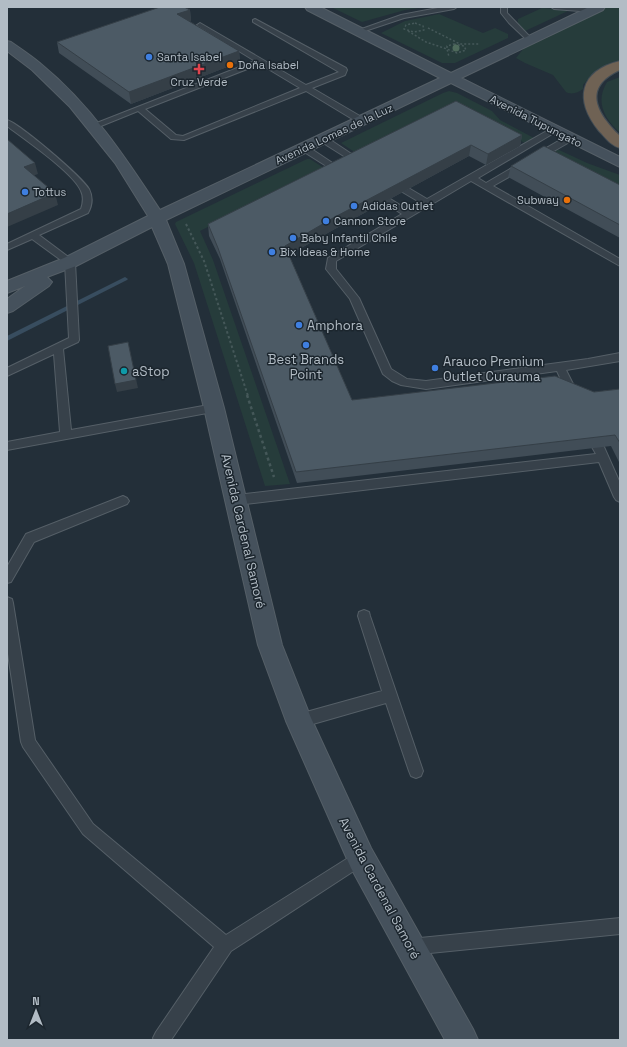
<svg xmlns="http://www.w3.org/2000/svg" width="627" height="1047" viewBox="0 0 627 1047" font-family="'Space Grotesk',sans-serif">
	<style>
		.green { fill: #263c3b }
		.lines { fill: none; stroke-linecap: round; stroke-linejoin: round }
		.stream { fill: #384d5f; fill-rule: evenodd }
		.lane-casing { stroke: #555f67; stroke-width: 2 }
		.secondary-casing { stroke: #555f67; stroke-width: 2 }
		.highway-casing { stroke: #424c54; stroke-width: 2 }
		.path-far2 { stroke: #455859; stroke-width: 1.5; stroke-dasharray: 2 2; stroke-linecap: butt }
		.path-far1 { stroke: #455859; stroke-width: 2; stroke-dasharray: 2.5 2.5; stroke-linecap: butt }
		.path { stroke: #455859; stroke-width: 2.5; stroke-dasharray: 3 3; stroke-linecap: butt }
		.lane { fill: #37414a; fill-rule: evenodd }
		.secondary { fill: #45515c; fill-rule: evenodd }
		.highway { fill: #6f6254; fill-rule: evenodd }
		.tree { fill: #4e6a5b }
		.wall { fill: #414d57 }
		.shaded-wall { fill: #353f47 }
		.building { fill: #4c5a65; stroke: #353f47 }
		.shop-dot { fill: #3f7fe0; stroke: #1c262e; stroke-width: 1.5 }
		.food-dot { fill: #e8710a; stroke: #1c262e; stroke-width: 1.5 }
		.health-dot { fill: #e0444e; stroke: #1c262e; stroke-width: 1.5 }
		.culture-dot { fill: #0f9aa8; stroke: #1c262e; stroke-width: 1.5 }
		.labels { text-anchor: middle; stroke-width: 3; stroke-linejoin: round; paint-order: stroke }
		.far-poi-label { font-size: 11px; fill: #b2bcc5; stroke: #1c262e; text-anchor: start }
		.far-street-label { font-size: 11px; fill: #b2bcc5; stroke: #1c262e }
		.poi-label { font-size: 13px; fill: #b2bcc5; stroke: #1c262e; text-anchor: start }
		.street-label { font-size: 13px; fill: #b2bcc5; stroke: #1c262e }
	</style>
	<rect width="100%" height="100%" fill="#232f39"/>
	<!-- green -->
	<path class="green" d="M 331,7 L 425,7 L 405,10 L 362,22 Z
		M 604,7 L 620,7 L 620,60 C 602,65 595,71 583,85 L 583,89 C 578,93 571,95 566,92 L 553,75 L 525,63 L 516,58 L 524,48 L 549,37 Z
		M 542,8 L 570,10 L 525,31 C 520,28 517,25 518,19 Z
		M 439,14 L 483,33 L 495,28 L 508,34 L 508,38 L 455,63 L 442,63 L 381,33 L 405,21 Z
		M 620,77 L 620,133 C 604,118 595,102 607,82 Z
		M 449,91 L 457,93 L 492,111 L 500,120 L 534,138 L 525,143 L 452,106 L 356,153 L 341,143 L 443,93 Z
		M 557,149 L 587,163 L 620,175 L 620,193 L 547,155 Z
		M 307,159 L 310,159 L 324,168 L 200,231 L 213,260 L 290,484 L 265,486 L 194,263 L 175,224 L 176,222 Z"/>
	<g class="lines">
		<!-- stream -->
		<path class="stream" d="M 125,277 L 128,279 L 127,280 L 7,341 L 7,336 Z"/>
		<!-- lane casing -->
		<g class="lane-casing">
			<path id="lane" d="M 443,7 L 457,7 L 454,9 L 404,18 L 359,33 L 356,31 L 401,15 Z
				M 501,7 L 507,7 L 507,13 L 532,39 L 532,41 L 528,41 L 509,23 L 501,13 Z
				M 551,7 C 562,7 588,4 596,10 L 593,12 L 554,9 Z
				M 255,19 L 346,68 L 347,70 L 345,75 L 312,88 L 365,119 L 365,123 L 359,123 L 306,91 L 184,140 L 171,139 L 138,111 L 96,128 L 93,128 L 89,126 L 255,61 L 198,26 L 197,25 L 200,23 L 306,85 L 339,72 L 253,22 L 253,20 ZM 260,64 L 300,88 L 183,136 L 176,135 L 145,109 Z
				M 7,120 C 20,124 81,176 89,189 C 93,197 92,206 88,213 L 39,235 L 75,262 L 79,340 L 78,342 L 63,349 L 71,430 L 214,404 L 218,405 L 219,408 L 218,411 L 7,450 L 7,442 L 60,432 L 54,354 L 7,376 L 7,368 L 69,338 L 65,263 L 32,239 L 7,250 L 7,244 L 81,209 C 83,203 84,197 81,191 C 74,173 24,139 7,126 Z
				M 552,128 L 555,128 L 559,130 L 478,178 L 486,183 L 567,136 L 573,136 L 573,140 L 493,186 L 620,259 L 620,266 L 471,181 L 336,261 L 336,269 L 359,298 L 391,369 L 407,379 L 426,381 L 588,359 L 620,353 L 620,361 L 566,370 L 578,394 L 577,397 L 569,397 L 557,371 L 426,389 L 401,385 L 392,381 L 383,374 L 350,299 L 326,269 L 328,258 L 402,214 L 369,192 L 370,190 L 376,190 L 408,210 L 421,203 L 389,184 L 388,182 L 389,180 L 395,180 L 427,199 Z
				M 320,137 L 326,137 L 365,163 L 361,165 L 358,165 L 320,141 Z
				M 301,146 L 307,146 L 346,172 L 342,174 L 339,174 L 301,150 Z
				M 598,443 L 602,444 L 604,447 L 620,483 L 620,502 L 616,500 L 614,497 L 599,462 L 237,505 L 233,503 L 231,500 L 233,497 L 237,495 L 596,454 L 592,447 L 594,444 Z
				M 123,496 L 127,498 L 129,501 L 127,504 L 34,542 L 11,582 L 7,583 L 7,567 L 26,534 Z
				M 7,597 L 12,599 L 13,603 L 35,740 L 93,824 L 226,935 L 356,853 L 361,850 L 366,853 L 369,858 L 366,863 L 231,951 L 171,1040 L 154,1040 L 153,1038 L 156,1032 L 214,947 L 83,834 L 23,747 L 21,742 L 7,647 Z
				M 364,610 L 369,612 L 370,616 L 423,771 L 421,776 L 416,778 L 411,776 L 409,771 L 386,703 L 299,728 L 294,726 L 292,721 L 294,716 L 299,714 L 382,691 L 358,616 L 359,612 Z
				M 620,918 L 620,934 L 410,955 L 404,953 L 402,947 L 404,941 L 410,939 Z"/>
		</g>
		<!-- secondary casing -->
		<g class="secondary-casing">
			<path id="secondary" d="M 305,7 L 320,7 L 451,73 L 589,7 L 605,7 L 603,10 L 461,78 L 620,157 L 620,167 L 451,83 L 166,220 L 184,264 L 224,408 L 282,645 L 311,718 L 371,848 L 473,1029 L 478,1040 L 445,1040 L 351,868 L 286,721 L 258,645 L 204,408 L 168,264 L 152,227 L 76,266 L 47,277 L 52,282 L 49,286 L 13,311 L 7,313 L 7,299 L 25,286 L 7,293 L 7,281 L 64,258 L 148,216 L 115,163 L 70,107 L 32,70 L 7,51 L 7,41 L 11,42 C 21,49 32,56 41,64 C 90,104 126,158 160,210 L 440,78 L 307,10 Z"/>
		</g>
		<!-- highway casing -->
		<g class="highway-casing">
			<path id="highway" d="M 620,61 L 620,70 C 582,87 596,113 620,136 L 620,148 C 611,146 605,137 599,131 C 574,100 579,71 620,61 Z"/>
		</g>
		<!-- path-far2 -->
		<path class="path-far2" d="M 415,23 L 423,26 L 424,30 L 414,32 L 404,29 L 406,25 Z
			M 428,28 L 460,44 L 479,44
			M 408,31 L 426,42 L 447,49 L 449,57
			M 454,44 L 464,46 L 466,50 L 457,53 L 447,49 L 447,46 Z"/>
		<!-- path-far1 -->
		<path class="path-far1" d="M 186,224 L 204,261 L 248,396"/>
		<!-- path -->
		<path class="path" d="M 247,395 L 274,477"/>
		<!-- lane -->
		<use href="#lane" class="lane"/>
		<!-- secondary -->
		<use href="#secondary" class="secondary"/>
		<!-- highway -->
		<use href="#highway" class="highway"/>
	</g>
	<!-- trees -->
	<circle class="tree" cx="456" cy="48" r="3.5"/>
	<!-- wall -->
	<path class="wall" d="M 190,10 L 191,21 L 189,22 L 239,51 L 240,62 L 131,104 L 59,53 L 57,42 Z
		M 456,101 L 522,135 L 520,146 L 486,165 L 469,156 L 333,230 L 289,255 L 352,400 L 594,392 L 620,389 L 620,464 L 611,446 L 297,483 L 220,259 L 209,236 L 208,224 Z
		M 511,166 L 620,185 L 620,238 L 508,177 Z"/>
	<!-- shaded-wall -->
	<path class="shaded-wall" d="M 190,10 L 191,21 L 179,25 L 177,14 Z
		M 239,51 L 240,62 L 131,104 L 129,92 Z
		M 522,135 L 520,146 L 486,165 L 488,154 Z
		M 471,145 L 469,156 L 333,230 L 285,257 L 285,246 L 333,218 Z
		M 35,163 L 38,174 L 27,178 L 24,167 Z
		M 55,193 L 58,205 L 7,227 L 7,214 Z
		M 128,342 L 138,388 L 117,392 L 115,384 Z"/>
	<!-- building -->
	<path class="building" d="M 160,7 L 184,7 L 190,10 L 177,14 L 239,51 L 129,92 L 57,42 Z
		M 456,101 L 522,135 L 488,154 L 471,145 L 333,218 L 285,246 L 352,400 L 555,376 L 594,392 L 620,389 L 620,443 L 615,435 L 296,472 L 218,248 L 208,224 Z
		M 7,139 L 35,163 L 24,167 L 55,193 L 7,214 Z
		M 544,146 L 620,185 L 620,225 L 511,166 Z
		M 128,342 L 136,380 L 115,384 L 108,346 Z"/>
	<!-- markers -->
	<g class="shop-dot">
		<circle cx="149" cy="57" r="4"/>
		<circle cx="25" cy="192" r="4"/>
		<circle cx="354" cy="206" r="4"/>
		<circle cx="326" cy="221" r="4"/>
		<circle cx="293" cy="238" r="4"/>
		<circle cx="272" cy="252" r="4"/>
		<circle cx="299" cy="325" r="4"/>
		<circle cx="306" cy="345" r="4"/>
		<circle cx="435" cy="368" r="4"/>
	</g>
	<g class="food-dot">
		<circle cx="230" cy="65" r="4"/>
		<circle cx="567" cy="200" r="4"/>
	</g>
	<path class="health-dot" d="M197 63h4v4h4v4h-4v4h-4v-4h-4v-4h4z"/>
	<circle class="culture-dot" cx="124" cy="371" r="4"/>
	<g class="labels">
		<!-- far-poi labels -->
		<g class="far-poi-label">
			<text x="157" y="61">Santa Isabel</text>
			<text x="238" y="69">Doña Isabel</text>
			<text x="199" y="86" text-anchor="middle">Cruz Verde</text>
			<text x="33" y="196">Tottus</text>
			<text x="559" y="204" text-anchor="end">Subway</text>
			<text x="362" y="210">Adidas Outlet</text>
			<text x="334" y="225">Cannon Store</text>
			<text x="301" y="242">Baby Infantil Chile</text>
			<text x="280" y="256">Bix Ideas &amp; Home</text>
		</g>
		<!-- far-street labels -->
		<g class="far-street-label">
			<text transform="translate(536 121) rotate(27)" y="4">Avenida Tupungato</text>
			<text transform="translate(334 134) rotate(-25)" y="4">Avenida Lomas de la Luz</text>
		</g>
		<!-- poi labels -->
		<g class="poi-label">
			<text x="307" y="330">Amphora</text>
			<text x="306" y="364" text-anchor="middle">Best Brands<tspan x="306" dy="15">Point</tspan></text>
			<text x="443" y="366">Arauco Premium<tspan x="443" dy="15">Outlet Curauma</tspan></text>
			<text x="132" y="376">aStop</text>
		</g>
		<!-- street labels -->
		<g class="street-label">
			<text transform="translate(244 531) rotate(77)" y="5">Avenida Cardenal Samoré</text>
			<text transform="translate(380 888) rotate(62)" y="5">Avenida Cardenal Samoré</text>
		</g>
	</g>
	<!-- border -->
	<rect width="627" height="1047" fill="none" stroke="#b2bcc5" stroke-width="16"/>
	<!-- north arrow -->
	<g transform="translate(36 1011)" stroke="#1c262e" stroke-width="3" paint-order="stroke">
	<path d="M0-3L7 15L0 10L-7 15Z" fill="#b2bcc5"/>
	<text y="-6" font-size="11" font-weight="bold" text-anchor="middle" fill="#b2bcc5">N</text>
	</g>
</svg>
